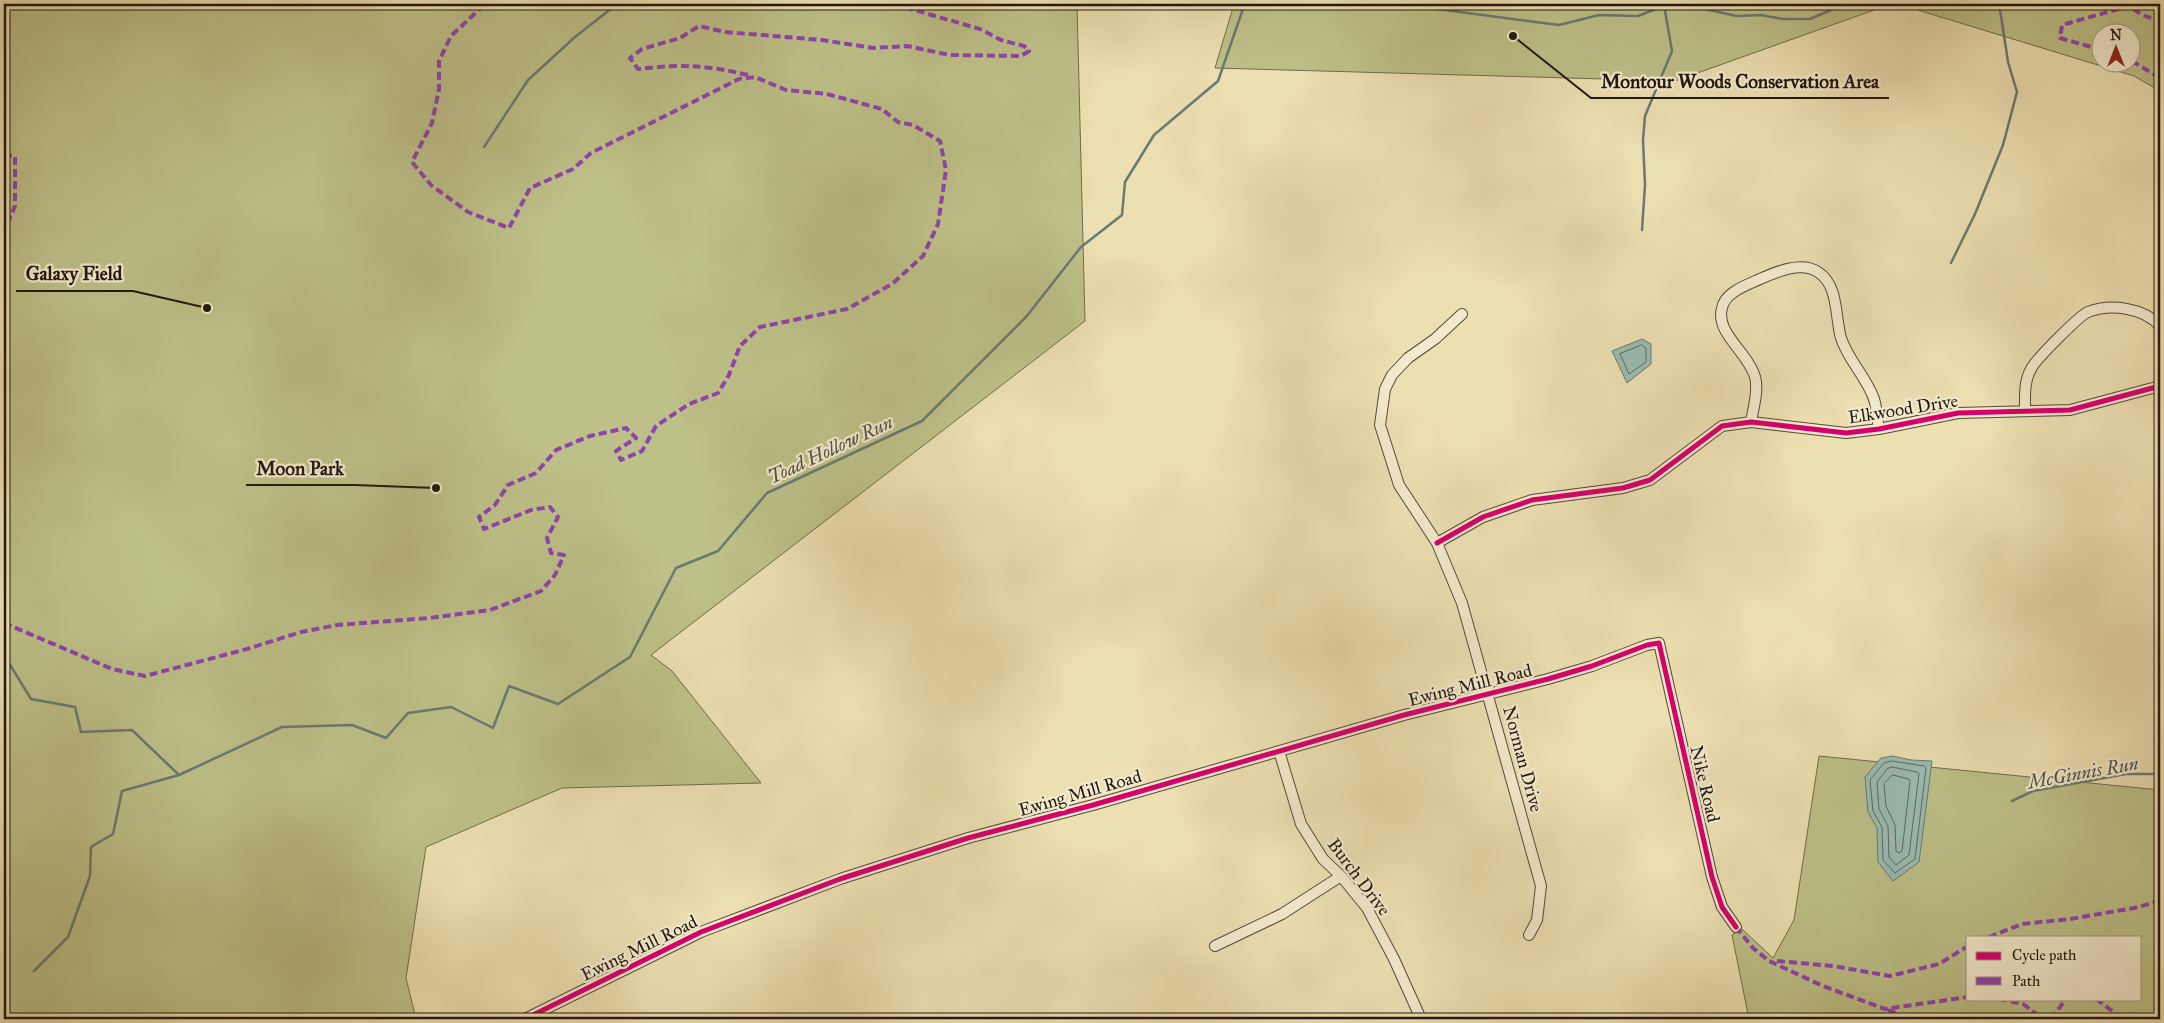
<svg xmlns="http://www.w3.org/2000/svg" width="2164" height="1023" viewBox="0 0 2164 1023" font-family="'IM FELL Great Primer',serif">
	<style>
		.green { fill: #bdc088; stroke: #6e6c4c; fill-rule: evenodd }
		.water { fill: #9abcb2; stroke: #697a71 }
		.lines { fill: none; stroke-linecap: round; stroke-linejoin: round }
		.shore { stroke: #5d6a60; stroke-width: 1 }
		.stream { stroke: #697a71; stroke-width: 2.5 }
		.minor-casing { stroke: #534a38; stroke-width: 12 }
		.minor { stroke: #f3eacd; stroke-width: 10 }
		.quiet { stroke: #8e44ad; stroke-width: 4; stroke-dasharray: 8 4; stroke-linecap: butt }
		.cycleway-casing { stroke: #f3eacd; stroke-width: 8 }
		.cycleway { stroke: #d6006c; stroke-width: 5 }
		.labels { text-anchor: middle; stroke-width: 4.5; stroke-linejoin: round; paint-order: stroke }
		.street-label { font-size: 18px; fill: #20180f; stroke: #f3eacd }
		.water-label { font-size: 19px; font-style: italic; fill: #4b5148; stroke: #f3eacd }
		.leader { fill: none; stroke: #20180f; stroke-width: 2 }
		.callout-dot { fill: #20180f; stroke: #f3eacd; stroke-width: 2 }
		.callout-label { font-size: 19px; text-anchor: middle; font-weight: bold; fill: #20180f; stroke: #f3eacd; stroke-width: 4.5; stroke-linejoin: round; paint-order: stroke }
	</style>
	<rect width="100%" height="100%" fill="#ecdfb2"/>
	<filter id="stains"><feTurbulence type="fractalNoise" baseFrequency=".004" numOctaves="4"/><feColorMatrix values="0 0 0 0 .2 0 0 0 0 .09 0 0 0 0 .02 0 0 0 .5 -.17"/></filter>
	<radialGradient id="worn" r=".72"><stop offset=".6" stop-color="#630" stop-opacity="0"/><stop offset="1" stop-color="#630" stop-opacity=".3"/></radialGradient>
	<!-- green -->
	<path class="green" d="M 4,4 L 1077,4 L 1085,321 L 651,655 L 672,671 L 761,783 L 562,788 L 426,847 L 406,978 L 416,1019 L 4,1019 Z
		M 1234,4 L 1891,4 L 1675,81 L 1215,68 Z
		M 1898,4 L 2160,4 L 2160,91 L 2134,76 ZM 2102,32 L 2132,32 L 2132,62 L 2102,62 Z
		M 1819,756 L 2160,790 L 2160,1019 L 1749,1019 L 1732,935 L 1742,929 L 1773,958 L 1794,920 ZM 1968,937 L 2140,937 L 2140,999 L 1968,999 Z"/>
	<!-- water -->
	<path class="water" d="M 1642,339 L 1651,344 L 1651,364 L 1627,383 L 1612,351 Z
		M 1893,756 L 1911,760 L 1932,761 L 1919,862 L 1893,881 L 1878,862 L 1877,828 L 1868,812 L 1865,777 L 1881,758 Z"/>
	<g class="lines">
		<!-- shore -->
		<path class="shore" d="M 1642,345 L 1646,348 L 1646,362 L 1629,374 L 1620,354 Z
			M 1892,761 L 1924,766 L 1926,768 L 1915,859 L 1895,873 L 1883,860 L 1882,827 L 1873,811 L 1870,780 L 1884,763 Z
			M 1892,767 L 1917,772 L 1919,774 L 1909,855 L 1896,865 L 1889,857 L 1888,826 L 1879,809 L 1877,782 L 1887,769 Z
			M 1893,775 L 1909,779 L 1910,781 L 1902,851 L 1899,853 L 1896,851 L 1895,825 L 1886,806 L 1884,784 Z"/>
		<!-- stream -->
		<path class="stream" d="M 1425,4 L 1437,9 L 1559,25 L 1599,15 L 1638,16 L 1669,4
			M 1681,4 L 1737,16 L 1761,15 L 1783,19 L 1810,19 L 1845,4
			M 484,147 L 528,80 L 575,37 L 617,4
			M 1642,230 L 1645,185 L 1643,140 L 1645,116 L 1672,51 L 1664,5
			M 1951,263 L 1975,214 L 2003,145 L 2017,92 L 2008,62 L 2000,9 L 2003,4
			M 4,663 L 9,663 L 31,699 L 75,707 L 81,732 L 132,730 L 179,775 L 282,727 L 352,725 L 386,738 L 408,713 L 451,707 L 493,728 L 509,686 L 558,704 L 630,657 L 676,568 L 718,551 L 767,493 L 922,421 L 1026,317 L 1081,247 L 1122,215 L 1125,182 L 1154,135 L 1218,81 L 1243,9 L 1248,4
			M 2012,801 L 2033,791 L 2126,774 L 2160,774
			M 34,971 L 68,937 L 90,876 L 91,847 L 113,834 L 122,791 L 179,775"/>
		<!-- minor casing -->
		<g class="minor-casing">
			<path id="minor" d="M 1462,314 L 1435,339 L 1408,358 L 1392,375 L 1385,389 L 1380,425 L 1399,485 L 1437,543 L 1462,603 L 1541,886 L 1537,920 L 1529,935
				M 2025,410 C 2025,396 2024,381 2031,369 C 2035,360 2080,315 2088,312 C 2111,303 2144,308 2160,326
				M 1751,422 C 1753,409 1759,390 1755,377 C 1748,352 1715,333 1722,308 C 1725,292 1747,285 1760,279 C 1776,272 1801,261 1818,272 C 1839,285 1835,318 1841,338 C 1848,360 1867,378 1874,399 C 1877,408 1877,419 1879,429
				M 1437,543 L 1483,517 L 1532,500 L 1623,488 L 1650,480 L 1722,426 L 1751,422 L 1846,433 L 1879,429 L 1958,413 L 2070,410 L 2160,386
				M 1279,751 L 1301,824 L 1323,859 L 1341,876 L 1367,908 L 1394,959 L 1421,1019
				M 1215,946 L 1282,914 L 1341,876
				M 525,1019 L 701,932 L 840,879 L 968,838 L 1093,805 L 1404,715 L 1548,679 L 1592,666 L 1647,645 L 1659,643 L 1712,877 L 1722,907 L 1736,927"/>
		</g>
		<!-- minor -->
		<use href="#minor" class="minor"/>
		<!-- quiet -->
		<path class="quiet" d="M 2102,50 L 2060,38 L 2062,25 L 2129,6 L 2142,15 L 2160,21
			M 2132,61 L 2160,78
			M 748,75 C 705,65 682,64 638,69 L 630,58 L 642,49 L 680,38 L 699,26 L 725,32 L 822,40 L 873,48 L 907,46 L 950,55 L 1021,56 L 1029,51 L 1024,46 L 1001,40 L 980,29 L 904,7 L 879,4
			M 4,155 L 15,156 L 15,206 L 4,232
			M 4,623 L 112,669 L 145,676 L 247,649 L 301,632 L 337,625 L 429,618 L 490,610 L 541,591 L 555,575 L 564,555 L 551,553 L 547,538 L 558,517 L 550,507 L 531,510 L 484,529 L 479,517 L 495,505 L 508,485 L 536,473 L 556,450 L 590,436 L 626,428 L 636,438 L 616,451 L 621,460 L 642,451 L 656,426 L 689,404 L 718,393 L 729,375 L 740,346 L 760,327 L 847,309 L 892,284 L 923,256 L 938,224 L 946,170 L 940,141 L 913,125 L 898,122 L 882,109 L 827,94 L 786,90 L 755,77 L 739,79 L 591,153 L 573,169 L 530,188 L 509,228 L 468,212 L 431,185 L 412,162 L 432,123 L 439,89 L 439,61 L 451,36 L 485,4
			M 1736,927 L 1753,948 L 1769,961 L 1823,986 L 1885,1009 L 1968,997
			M 1989,937 L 2022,924 L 2070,919 L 2134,908 L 2160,901
			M 1777,961 L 1833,966 L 1890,976 L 1939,964 L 1968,946
			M 1999,999 L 2023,1004 L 2043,1019
			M 2096,999 L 2123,1019
			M 1888,1010 L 1911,1019
			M 2051,1019 L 2066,999"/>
		<!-- cycleway casing -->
		<g class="cycleway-casing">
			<path id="cycleway" d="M 1437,543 L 1483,517 L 1532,500 L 1623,488 L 1650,480 L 1722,426 L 1751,422 L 1846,433 L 1879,429 L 1958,413 L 2070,410 L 2160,386
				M 525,1019 L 701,932 L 840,879 L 968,838 L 1093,805 L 1404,715 L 1548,679 L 1592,666 L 1647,645 L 1659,643 L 1712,877 L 1722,907 L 1736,927"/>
		</g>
		<!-- cycleway -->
		<use href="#cycleway" class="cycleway"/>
	</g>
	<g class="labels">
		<!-- street labels -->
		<g class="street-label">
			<text transform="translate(1903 409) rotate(-9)" y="6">Elkwood Drive</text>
			<text transform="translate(1470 685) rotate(-14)" y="6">Ewing Mill Road</text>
			<text transform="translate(1523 759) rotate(75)" y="6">Norman Drive</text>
			<text transform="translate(1705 784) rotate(77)" y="6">Nike Road</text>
			<text transform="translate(1080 793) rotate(-16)" y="6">Ewing Mill Road</text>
			<text transform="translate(1359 877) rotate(53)" y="6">Burch Drive</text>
			<text transform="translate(639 948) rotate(-26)" y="6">Ewing Mill Road</text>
		</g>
		<!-- water labels -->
		<g class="water-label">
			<text transform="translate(830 449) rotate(-25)" y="7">Toad Hollow Run</text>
			<text transform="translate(2083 772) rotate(-10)" y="7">McGinnis Run</text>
		</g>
	</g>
	<!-- callouts -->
	<path class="leader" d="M1513 36L1591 98H1889M207 308L133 291H16M436 488L354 485H246"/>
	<g class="callout-dot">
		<circle cx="1513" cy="36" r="5"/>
		<circle cx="207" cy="308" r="5"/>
		<circle cx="436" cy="488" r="5"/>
	</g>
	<g class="callout-label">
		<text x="1740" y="88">Montour Woods Conservation Area</text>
		<text x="74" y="280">Galaxy Field</text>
		<text x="300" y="475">Moon Park</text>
	</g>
	<!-- margin -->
	<rect width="2164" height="1023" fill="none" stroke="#ecdfb2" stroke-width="20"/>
	<rect x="5" y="5" width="2154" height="1013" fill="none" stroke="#20180f" stroke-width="2.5"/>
	<rect x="10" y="10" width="2144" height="1003" fill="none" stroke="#20180f"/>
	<!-- legend -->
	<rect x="1966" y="936" width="175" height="65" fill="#f3eacd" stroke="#9f9681"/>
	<rect x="1976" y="952" width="25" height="8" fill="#d6006c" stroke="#9f9681"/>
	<text x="2012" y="960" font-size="15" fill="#20180f">Cycle path</text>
	<rect x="1976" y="977" width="25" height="8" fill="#8e44ad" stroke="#9f9681"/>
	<text x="2012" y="986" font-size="15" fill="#20180f">Path</text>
	<!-- north arrow -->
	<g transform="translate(2116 48)"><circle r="24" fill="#f3eacd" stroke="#9f9681"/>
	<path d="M0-4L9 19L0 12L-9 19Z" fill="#8f2418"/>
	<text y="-8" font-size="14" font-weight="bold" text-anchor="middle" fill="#20180f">N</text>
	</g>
	<rect width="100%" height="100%" filter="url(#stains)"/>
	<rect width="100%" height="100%" fill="url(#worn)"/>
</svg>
